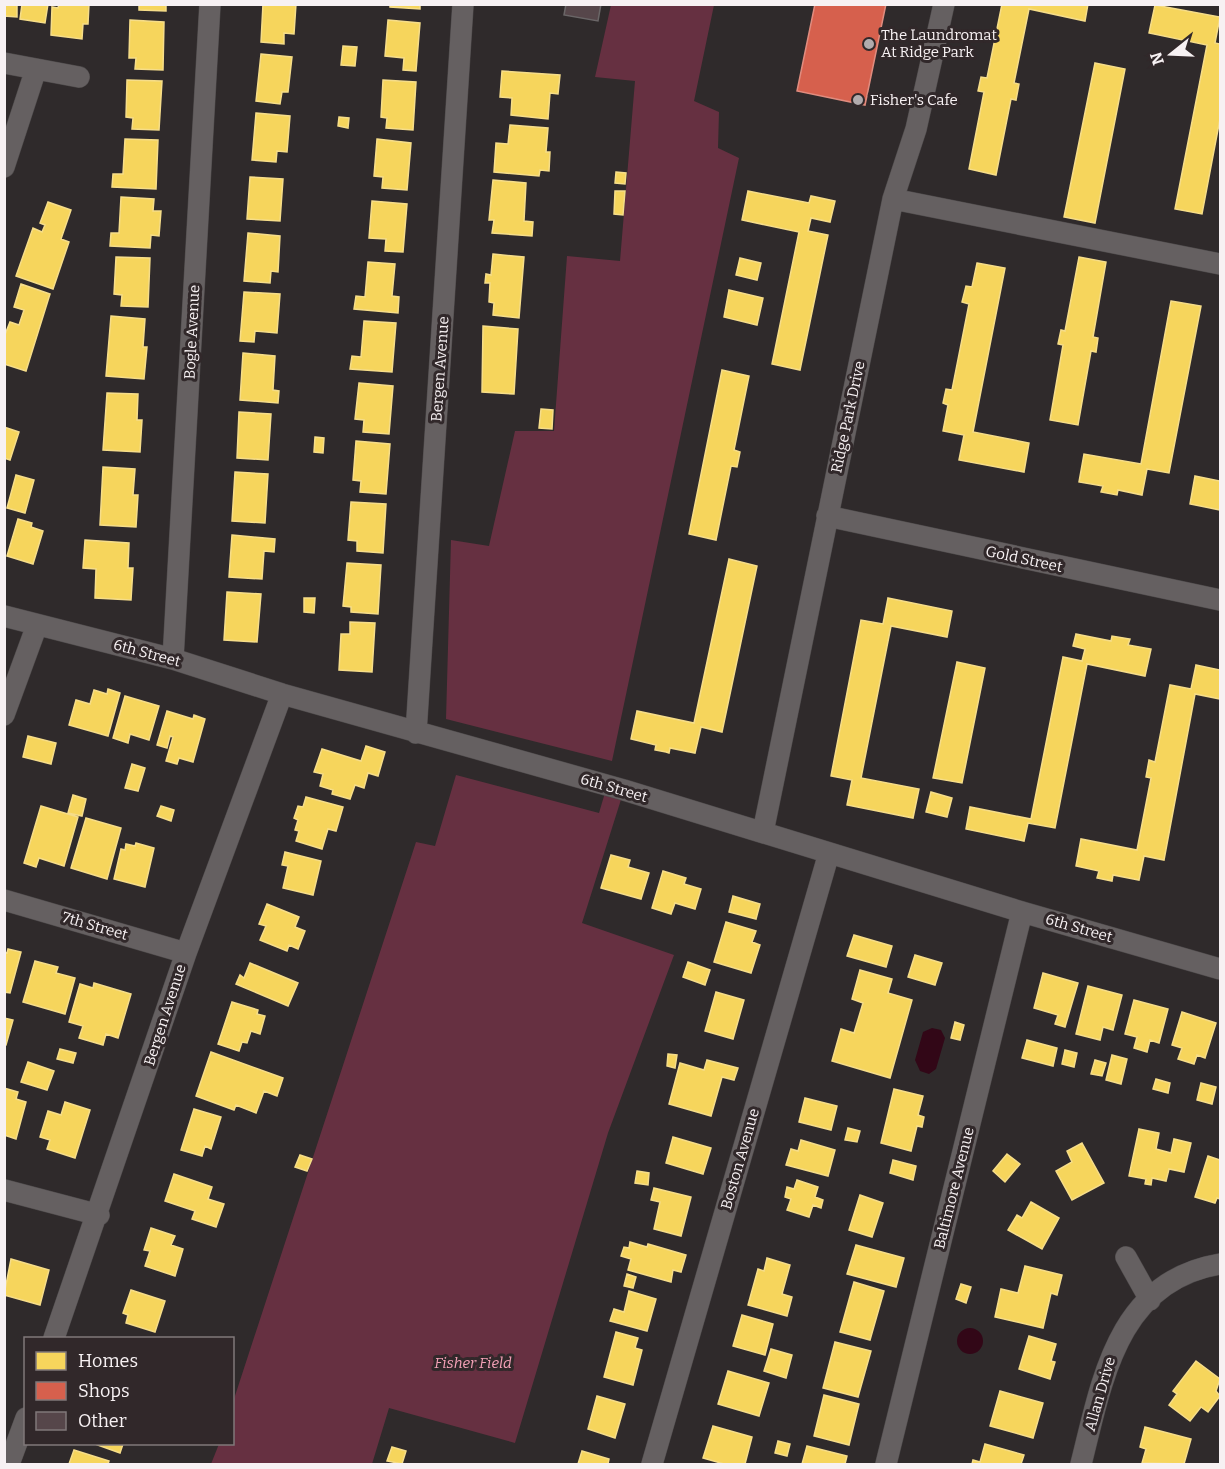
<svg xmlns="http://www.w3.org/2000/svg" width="1225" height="1469" viewBox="0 0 1225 1469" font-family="Bitter,serif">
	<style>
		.green { fill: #663041 }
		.water { fill: #320717 }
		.homes { fill: #f6d55c; stroke: #f6dd89; stroke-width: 1.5 }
		.shops { fill: #d6604d; stroke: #e08c7f; stroke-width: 1.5 }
		.building { fill: #56464a; stroke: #6a6667; stroke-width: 1.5 }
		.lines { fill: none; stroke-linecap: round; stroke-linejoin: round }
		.street-casing { stroke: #4c4849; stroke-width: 22 }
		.street { stroke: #656061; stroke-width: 21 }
		.poi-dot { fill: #b1abad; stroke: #31282a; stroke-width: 2 }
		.labels { text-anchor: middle; stroke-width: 6; stroke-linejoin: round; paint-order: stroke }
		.poi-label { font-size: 15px; fill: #f7f1f3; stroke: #31282a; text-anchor: start }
		.street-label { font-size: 15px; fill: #f7f1f3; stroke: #31282a }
		.park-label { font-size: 15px; font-style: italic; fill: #f5a2b8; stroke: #31282a }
	</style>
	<rect width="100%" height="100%" fill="#2f2a2b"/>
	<!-- green -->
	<path class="green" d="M 611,5 L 714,5 L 694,101 L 719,112 L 718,148 L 739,158 L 612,761 L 446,719 L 451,540 L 489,546 L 515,431 L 554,431 L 567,256 L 620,261 L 635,81 L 595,77 Z
		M 456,775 L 599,813 L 607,786 L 624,790 L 582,923 L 674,955 L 608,1133 L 515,1443 L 389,1408 L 372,1464 L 211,1464 L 219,1444 L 232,1444 L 233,1402 L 416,842 L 435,846 Z"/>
	<!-- water -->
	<path class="water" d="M 932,1028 L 941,1030 L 945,1038 L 936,1069 L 929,1074 L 920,1071 L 915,1060 L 923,1032 Z
		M957 1341a13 13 0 1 1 26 0a13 13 0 1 1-26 0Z"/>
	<!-- homes -->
	<path class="homes" d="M 4,4 L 17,4 L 17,17 L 4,16 Z
		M 22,4 L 48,4 L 45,23 L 20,19 Z
		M 59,4 L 89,4 L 88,24 L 83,24 L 82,39 L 51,35 L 52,7 L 58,8 Z
		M 139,4 L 166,4 L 166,11 L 139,10 Z
		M 263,4 L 296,4 L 294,34 L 284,33 L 284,44 L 261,42 Z
		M 390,4 L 420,4 L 420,9 L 390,7 Z
		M 1002,4 L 1088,4 L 1085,21 L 1029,9 L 1014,83 L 1019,84 L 1016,100 L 1011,99 L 996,175 L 969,169 L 984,92 L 978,91 L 981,77 L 987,78 Z
		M 1155,5 L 1220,17 L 1215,43 L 1220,44 L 1220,119 L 1202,214 L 1175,209 L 1207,45 L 1149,33 Z
		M 130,20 L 164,22 L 163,70 L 135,69 L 136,58 L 129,58 Z
		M 388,20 L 420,23 L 416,71 L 403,70 L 404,58 L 385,56 Z
		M 343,46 L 357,47 L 355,66 L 341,65 Z
		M 261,54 L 292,57 L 288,92 L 282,92 L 280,104 L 256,101 Z
		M 1095,63 L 1125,69 L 1095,223 L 1064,217 Z
		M 502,71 L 560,75 L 558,94 L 550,93 L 548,119 L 511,115 L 512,98 L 500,97 Z
		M 127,80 L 162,81 L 159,130 L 132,129 L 133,118 L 126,117 Z
		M 383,80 L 416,82 L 413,130 L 386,128 L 387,118 L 381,117 Z
		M 256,113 L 290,116 L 287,152 L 277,151 L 276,162 L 252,160 Z
		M 339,117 L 349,118 L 348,128 L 338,126 Z
		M 510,125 L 548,128 L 546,152 L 550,152 L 549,171 L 540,170 L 539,176 L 494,172 L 496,143 L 508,144 Z
		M 125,139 L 158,140 L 156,189 L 112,187 L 113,174 L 123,174 Z
		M 377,139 L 411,143 L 407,190 L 382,188 L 383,177 L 374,176 Z
		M 616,172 L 626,173 L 625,184 L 615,183 Z
		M 250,177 L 283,179 L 280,221 L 247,219 Z
		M 493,180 L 526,183 L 524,221 L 533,222 L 532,236 L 492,233 L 494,220 L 489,220 Z
		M 615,191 L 625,191 L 623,215 L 614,214 Z
		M 748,191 L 809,203 L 811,196 L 835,201 L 830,222 L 811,218 L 808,231 L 828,235 L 800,370 L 772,364 L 799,232 L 742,220 Z
		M 121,197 L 154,199 L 153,211 L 161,211 L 159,236 L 151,235 L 150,248 L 110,246 L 111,233 L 119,233 Z
		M 372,201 L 407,204 L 403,252 L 385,251 L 386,239 L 369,238 Z
		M 48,202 L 71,210 L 61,239 L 69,242 L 53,289 L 16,276 L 33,228 L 42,232 L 45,225 L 40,223 Z
		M 248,233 L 280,236 L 278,272 L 271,271 L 270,283 L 244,281 Z
		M 493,254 L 524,257 L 519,318 L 493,315 L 494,303 L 489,302 L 490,283 L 485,283 L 486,274 L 491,275 Z
		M 116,257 L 150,258 L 148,307 L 121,306 L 122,295 L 114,294 Z
		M 1079,257 L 1106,262 L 1093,337 L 1098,338 L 1096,352 L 1091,351 L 1078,425 L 1050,420 L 1063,345 L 1058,344 L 1061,330 L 1065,331 Z
		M 740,258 L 761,263 L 757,280 L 736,275 Z
		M 368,262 L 395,264 L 392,296 L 399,297 L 398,313 L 354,309 L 356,296 L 365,297 Z
		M 977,263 L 1005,268 L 973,432 L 1029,443 L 1024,472 L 959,460 L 964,435 L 943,431 L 948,405 L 943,403 L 946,389 L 952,390 L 969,304 L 962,302 L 966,286 L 972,287 Z
		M 21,284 L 50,294 L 26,371 L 4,364 L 4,337 L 10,322 L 19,325 L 24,310 L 14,307 Z
		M 729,290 L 763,298 L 757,325 L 724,317 Z
		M 244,292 L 280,294 L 277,333 L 255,331 L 254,342 L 240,341 Z
		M 1171,301 L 1201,306 L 1169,473 L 1147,469 L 1142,495 L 1118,490 L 1117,495 L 1101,492 L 1103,486 L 1079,482 L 1084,454 L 1141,464 Z
		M 111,316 L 145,319 L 143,347 L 147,347 L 144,379 L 106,376 Z
		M 364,321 L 396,323 L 392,372 L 350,369 L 352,356 L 361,357 Z
		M 483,326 L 518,329 L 514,394 L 482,392 Z
		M 243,353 L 275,356 L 273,390 L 279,391 L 278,403 L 240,400 Z
		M 722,370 L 749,376 L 734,450 L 740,452 L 737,467 L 731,466 L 716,540 L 689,534 Z
		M 359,383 L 393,386 L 389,434 L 363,432 L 364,420 L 355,419 Z
		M 107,393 L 138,394 L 137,420 L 142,420 L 140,452 L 103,450 Z
		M 541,409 L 553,410 L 552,429 L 539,428 Z
		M 239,412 L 271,414 L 268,460 L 237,458 Z
		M 4,427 L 19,432 L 10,460 L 4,458 Z
		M 315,437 L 324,438 L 323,453 L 314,452 Z
		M 356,441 L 390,444 L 386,494 L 360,492 L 361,481 L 353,480 Z
		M 103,467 L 135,469 L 133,495 L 138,495 L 136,527 L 100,525 Z
		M 235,472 L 268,474 L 265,523 L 232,521 Z
		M 16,475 L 34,480 L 25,513 L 7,508 Z
		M 1195,476 L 1220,481 L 1220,510 L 1190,504 Z
		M 351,502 L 386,504 L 383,553 L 357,551 L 357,541 L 348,540 Z
		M 18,519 L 32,523 L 31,527 L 43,531 L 33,564 L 7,556 Z
		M 232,535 L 275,539 L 274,552 L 264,551 L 262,579 L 229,577 Z
		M 85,540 L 129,543 L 128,568 L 133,568 L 131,600 L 95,598 L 96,569 L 83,568 Z
		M 729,559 L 757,566 L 722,732 L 701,727 L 695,753 L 670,748 L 669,753 L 666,752 L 655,750 L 656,745 L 631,739 L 637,711 L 694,723 Z
		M 347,563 L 381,565 L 378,614 L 351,612 L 351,607 L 343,606 Z
		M 227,592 L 261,594 L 257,642 L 224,640 Z
		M 304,598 L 315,598 L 314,613 L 304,612 Z
		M 888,598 L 952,611 L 947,637 L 891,626 L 861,778 L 919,789 L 913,818 L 847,805 L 852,780 L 831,776 L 861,620 L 883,624 Z
		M 350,622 L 375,623 L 372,672 L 339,670 L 341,634 L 350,634 Z
		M 1076,634 L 1111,641 L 1112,636 L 1130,639 L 1128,645 L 1151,649 L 1145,676 L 1087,664 L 1055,828 L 1028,823 L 1024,841 L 966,829 L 970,807 L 1031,819 L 1063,657 L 1082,661 L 1085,649 L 1073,646 Z
		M 957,662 L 985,668 L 962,783 L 933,778 Z
		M 1196,665 L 1220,670 L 1220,699 L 1195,694 L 1164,860 L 1144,856 L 1139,880 L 1113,875 L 1112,881 L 1097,878 L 1099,871 L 1076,866 L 1081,839 L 1137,850 L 1151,778 L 1146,777 L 1149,760 L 1155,762 L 1170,685 L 1191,689 Z
		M 108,689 L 120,693 L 108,736 L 69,725 L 76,700 L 90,704 L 94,690 L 107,694 Z
		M 125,696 L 159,706 L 149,740 L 130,734 L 128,743 L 113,738 Z
		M 167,711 L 193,719 L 194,715 L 205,719 L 193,762 L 179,758 L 177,764 L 166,761 L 173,737 L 170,736 L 167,748 L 157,745 Z
		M 28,736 L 56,743 L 51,764 L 23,757 Z
		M 366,746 L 385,752 L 378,776 L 368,773 L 364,788 L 355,785 L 350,799 L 332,794 L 333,790 L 320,786 L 323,774 L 314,772 L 322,749 L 361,761 Z
		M 132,764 L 145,768 L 138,791 L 125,788 Z
		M 931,792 L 952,798 L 947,817 L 926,812 Z
		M 73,795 L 86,799 L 82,816 L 68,813 Z
		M 306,797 L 343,807 L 336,831 L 328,829 L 322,849 L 296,841 L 299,831 L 295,830 L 298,820 L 294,818 L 298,806 L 303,807 Z
		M 41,806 L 78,817 L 64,866 L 39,858 L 36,867 L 24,863 Z
		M 161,806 L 174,810 L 171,821 L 157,816 Z
		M 86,818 L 121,828 L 107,879 L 71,868 Z
		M 136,843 L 154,848 L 145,887 L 114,879 L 121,849 L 125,850 L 126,844 L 135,846 Z
		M 285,852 L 321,861 L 313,895 L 283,888 L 288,866 L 282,865 Z
		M 611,855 L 630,860 L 628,867 L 649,873 L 641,899 L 601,888 Z
		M 663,871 L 686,878 L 684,884 L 701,889 L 695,909 L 675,903 L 671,914 L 652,908 Z
		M 733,896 L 760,904 L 756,919 L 729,912 Z
		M 267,904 L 299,917 L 295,927 L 305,931 L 298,949 L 289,945 L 287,951 L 260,940 L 266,926 L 259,924 Z
		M 726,922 L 756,931 L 752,942 L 760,945 L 751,973 L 714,962 Z
		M 854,935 L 892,946 L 886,967 L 847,956 Z
		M 8,949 L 21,952 L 10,993 L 4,992 L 4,952 L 7,953 Z
		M 915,955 L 942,963 L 935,985 L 908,977 Z
		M 35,961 L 58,967 L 56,973 L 75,978 L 65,1014 L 23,1002 Z
		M 688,962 L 710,970 L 705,985 L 683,977 Z
		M 250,963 L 298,983 L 288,1006 L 236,984 L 240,975 L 244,978 Z
		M 860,970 L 892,979 L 888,993 L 912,1000 L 890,1078 L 832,1061 L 841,1029 L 854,1033 L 863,1003 L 852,999 Z
		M 1043,973 L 1078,983 L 1065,1027 L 1055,1024 L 1058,1015 L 1034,1008 Z
		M 94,983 L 131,994 L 118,1038 L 106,1034 L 103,1045 L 79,1038 L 83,1026 L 69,1022 L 80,984 L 93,988 Z
		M 1088,986 L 1122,995 L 1113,1030 L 1103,1027 L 1100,1040 L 1076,1034 Z
		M 716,992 L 744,1000 L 733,1039 L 705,1031 Z
		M 1134,1000 L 1168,1009 L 1159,1043 L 1150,1040 L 1147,1052 L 1134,1048 L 1137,1037 L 1125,1034 Z
		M 232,1002 L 258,1010 L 257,1014 L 265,1016 L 260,1034 L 251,1031 L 247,1043 L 242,1042 L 239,1051 L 218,1044 Z
		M 1182,1012 L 1216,1023 L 1205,1058 L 1197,1055 L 1194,1064 L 1178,1059 L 1182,1048 L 1172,1045 Z
		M 4,1018 L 13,1020 L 6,1045 L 4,1045 Z
		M 955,1022 L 964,1025 L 960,1040 L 951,1038 Z
		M 1027,1040 L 1057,1048 L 1053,1066 L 1022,1058 Z
		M 60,1049 L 76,1053 L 73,1063 L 57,1059 Z
		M 1065,1050 L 1077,1053 L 1074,1067 L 1062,1064 Z
		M 211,1052 L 283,1078 L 277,1096 L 264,1091 L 256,1113 L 236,1105 L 234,1110 L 196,1096 Z
		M 668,1054 L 677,1055 L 675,1068 L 667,1066 Z
		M 1112,1055 L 1127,1059 L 1121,1084 L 1106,1080 Z
		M 707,1060 L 738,1068 L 734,1080 L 722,1077 L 711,1116 L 669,1104 L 680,1063 L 704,1070 Z
		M 1095,1060 L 1106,1063 L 1102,1076 L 1091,1074 Z
		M 28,1062 L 54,1071 L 47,1090 L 21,1082 Z
		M 1156,1079 L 1170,1083 L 1168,1093 L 1153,1089 Z
		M 1201,1083 L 1216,1087 L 1212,1104 L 1197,1100 Z
		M 4,1088 L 18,1092 L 16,1099 L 26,1102 L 16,1139 L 4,1135 Z
		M 894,1089 L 923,1096 L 918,1115 L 924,1117 L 922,1127 L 917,1126 L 911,1151 L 881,1143 Z
		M 805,1098 L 837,1106 L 831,1130 L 799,1122 Z
		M 65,1102 L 90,1110 L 75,1158 L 47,1149 L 50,1140 L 40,1137 L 48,1111 L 61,1115 Z
		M 194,1109 L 221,1117 L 211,1149 L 205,1146 L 202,1156 L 181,1150 Z
		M 848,1128 L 860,1131 L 857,1142 L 845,1140 Z
		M 1139,1129 L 1159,1133 L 1156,1149 L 1171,1153 L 1174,1139 L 1191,1143 L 1184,1172 L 1169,1169 L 1166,1181 L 1152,1178 L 1151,1185 L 1145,1184 L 1146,1179 L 1129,1176 Z
		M 673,1137 L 711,1148 L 703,1174 L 666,1163 Z
		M 801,1140 L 835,1150 L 828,1176 L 786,1165 L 791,1149 L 798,1151 Z
		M 1082,1143 L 1104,1183 L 1072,1200 L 1056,1171 L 1072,1162 L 1067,1151 Z
		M 1007,1154 L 1020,1164 L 1005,1182 L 993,1171 Z
		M 300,1155 L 312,1159 L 307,1171 L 295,1167 Z
		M 1208,1156 L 1220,1160 L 1220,1199 L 1217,1198 L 1215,1203 L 1195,1197 Z
		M 893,1160 L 916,1166 L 913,1180 L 890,1173 Z
		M 637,1171 L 649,1173 L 648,1185 L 635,1183 Z
		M 174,1174 L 212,1187 L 208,1199 L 224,1204 L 216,1227 L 192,1219 L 195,1211 L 165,1201 Z
		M 797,1180 L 818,1187 L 815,1197 L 823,1200 L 821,1208 L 813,1205 L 809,1217 L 787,1210 L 791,1199 L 785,1197 L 787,1187 L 794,1189 Z
		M 654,1188 L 691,1197 L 681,1236 L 654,1229 L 660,1202 L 651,1200 Z
		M 860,1195 L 883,1203 L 872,1237 L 849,1230 Z
		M 1031,1202 L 1059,1218 L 1042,1249 L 1008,1230 L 1017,1215 L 1022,1218 Z
		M 151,1228 L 175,1236 L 171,1245 L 183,1249 L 175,1276 L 145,1266 L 150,1251 L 144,1250 Z
		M 630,1242 L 647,1247 L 648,1244 L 686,1255 L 681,1272 L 673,1270 L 671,1282 L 628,1270 L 631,1259 L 621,1256 L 624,1247 L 629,1248 Z
		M 856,1245 L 904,1258 L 896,1287 L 847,1274 Z
		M 767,1258 L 790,1265 L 782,1294 L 792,1297 L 787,1316 L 748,1305 L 758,1269 L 764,1271 Z
		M 11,1259 L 49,1270 L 40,1305 L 4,1295 Z
		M 1025,1266 L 1062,1275 L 1057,1295 L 1051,1293 L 1043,1328 L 995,1317 L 1001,1289 L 1018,1293 Z
		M 627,1274 L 636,1277 L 633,1288 L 624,1286 Z
		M 854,1282 L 884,1291 L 870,1340 L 840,1332 Z
		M 961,1284 L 971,1287 L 966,1303 L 956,1299 Z
		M 131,1290 L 165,1301 L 155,1332 L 126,1323 L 128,1315 L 123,1313 Z
		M 629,1291 L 656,1299 L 647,1331 L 610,1321 L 614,1309 L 624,1312 Z
		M 742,1315 L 773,1324 L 765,1355 L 733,1346 Z
		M 616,1332 L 638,1338 L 635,1348 L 642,1350 L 633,1385 L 604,1377 Z
		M 1029,1336 L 1056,1344 L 1051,1361 L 1055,1362 L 1050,1379 L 1019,1369 Z
		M 835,1342 L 871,1351 L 858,1397 L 823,1388 Z
		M 771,1349 L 792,1355 L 786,1378 L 764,1371 Z
		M 1196,1361 L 1220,1379 L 1216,1391 L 1220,1396 L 1208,1412 L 1201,1407 L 1190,1421 L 1169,1405 L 1177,1394 L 1173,1391 Z
		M 728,1371 L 769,1383 L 759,1416 L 718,1404 Z
		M 1000,1391 L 1043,1403 L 1033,1438 L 990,1426 Z
		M 824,1395 L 859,1404 L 849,1445 L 814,1436 Z
		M 597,1396 L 625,1404 L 615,1438 L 588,1429 Z
		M 713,1426 L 752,1437 L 745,1464 L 724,1464 L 703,1458 Z
		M 1145,1427 L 1191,1439 L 1184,1464 L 1142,1463 L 1146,1449 L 1140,1447 Z
		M 778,1441 L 790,1444 L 787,1456 L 775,1453 Z
		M 95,1444 L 123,1444 L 120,1453 Z
		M 985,1444 L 1024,1455 L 1021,1464 L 972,1464 L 973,1460 L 980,1462 Z
		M 807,1446 L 847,1456 L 845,1464 L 802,1464 Z
		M 392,1447 L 406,1451 L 402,1464 L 387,1461 Z
		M 74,1450 L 109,1461 L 108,1464 L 69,1464 Z
		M 582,1451 L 609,1459 L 608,1464 L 578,1464 Z"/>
	<!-- shops -->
	<path class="shops" d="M 815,4 L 886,4 L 865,105 L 797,91 Z"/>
	<!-- building -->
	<path class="building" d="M 566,4 L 601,4 L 598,21 L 564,15 Z"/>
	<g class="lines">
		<!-- street casing -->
		<g class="street-casing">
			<path id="street" d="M 4,63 L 79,77
				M 4,167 L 36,69
				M 893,199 L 1220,264
				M 827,516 L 1220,600
				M 4,616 L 173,659 L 282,694 L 624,790 L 1022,912 L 1220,969
				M 173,659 L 210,4
				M 4,715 L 37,625
				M 416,733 L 463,4
				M 763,832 L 893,199 L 916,129 L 944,4
				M 4,900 L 186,953
				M 4,1190 L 99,1215
				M 1126,1257 L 1150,1300
				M 54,1338 L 186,953 L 282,694
				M 9,1464 L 26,1418
				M 652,1464 L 829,853
				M 886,1464 L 1022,912
				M 1081,1464 C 1102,1381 1117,1281 1220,1264"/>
		</g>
		<!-- street -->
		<use href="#street" class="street"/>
	</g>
	<!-- markers -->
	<g class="poi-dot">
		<circle cx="869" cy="44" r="6"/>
		<circle cx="858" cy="100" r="6"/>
	</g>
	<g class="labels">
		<!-- poi labels -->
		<g class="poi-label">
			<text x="881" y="40">The Laundromat<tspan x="881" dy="17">At Ridge Park</tspan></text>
			<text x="870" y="105">Fisher's Cafe</text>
		</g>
		<!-- street labels -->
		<g class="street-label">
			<text transform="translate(192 332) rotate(-87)" y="5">Bogle Avenue</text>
			<text transform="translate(440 369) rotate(-86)" y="5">Bergen Avenue</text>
			<text transform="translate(848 417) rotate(-78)" y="5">Ridge Park Drive</text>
			<text transform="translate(1024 559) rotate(12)" y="5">Gold Street</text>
			<text transform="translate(147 653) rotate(15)" y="5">6th Street</text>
			<text transform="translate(614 788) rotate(16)" y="5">6th Street</text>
			<text transform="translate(95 926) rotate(16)" y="5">7th Street</text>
			<text transform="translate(1079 928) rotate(16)" y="5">6th Street</text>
			<text transform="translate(165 1015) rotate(-72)" y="5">Bergen Avenue</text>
			<text transform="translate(740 1159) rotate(-74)" y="5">Boston Avenue</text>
			<text transform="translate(954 1188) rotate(-76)" y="5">Baltimore Avenue</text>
			<text transform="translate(1100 1394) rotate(-74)" y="5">Allan Drive</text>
		</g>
		<!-- park labels -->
		<g class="park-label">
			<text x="473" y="1368">Fisher Field</text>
		</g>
	</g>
	<!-- border -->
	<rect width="1225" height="1469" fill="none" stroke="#f7f1f3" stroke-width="12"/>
	<!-- legend -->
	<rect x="24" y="1337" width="210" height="108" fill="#31282a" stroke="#80787a" stroke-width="1.5"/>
	<rect x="36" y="1352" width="30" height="18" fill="#f6d55c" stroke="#80787a" stroke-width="1.5"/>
	<text x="78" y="1367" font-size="18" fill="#f7f1f3">Homes</text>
	<rect x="36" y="1382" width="30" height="18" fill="#d6604d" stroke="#80787a" stroke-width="1.5"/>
	<text x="78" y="1397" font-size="18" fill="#f7f1f3">Shops</text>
	<rect x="36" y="1412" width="30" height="18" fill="#56464a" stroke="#80787a" stroke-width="1.5"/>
	<text x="78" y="1427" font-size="18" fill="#f7f1f3">Other</text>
	<!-- north arrow -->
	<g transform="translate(1171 54) rotate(252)" stroke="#31282a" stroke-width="4.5" paint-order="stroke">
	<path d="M0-4.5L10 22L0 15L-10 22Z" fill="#f7f1f3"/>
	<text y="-9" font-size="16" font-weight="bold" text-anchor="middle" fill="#f7f1f3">N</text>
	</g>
</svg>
